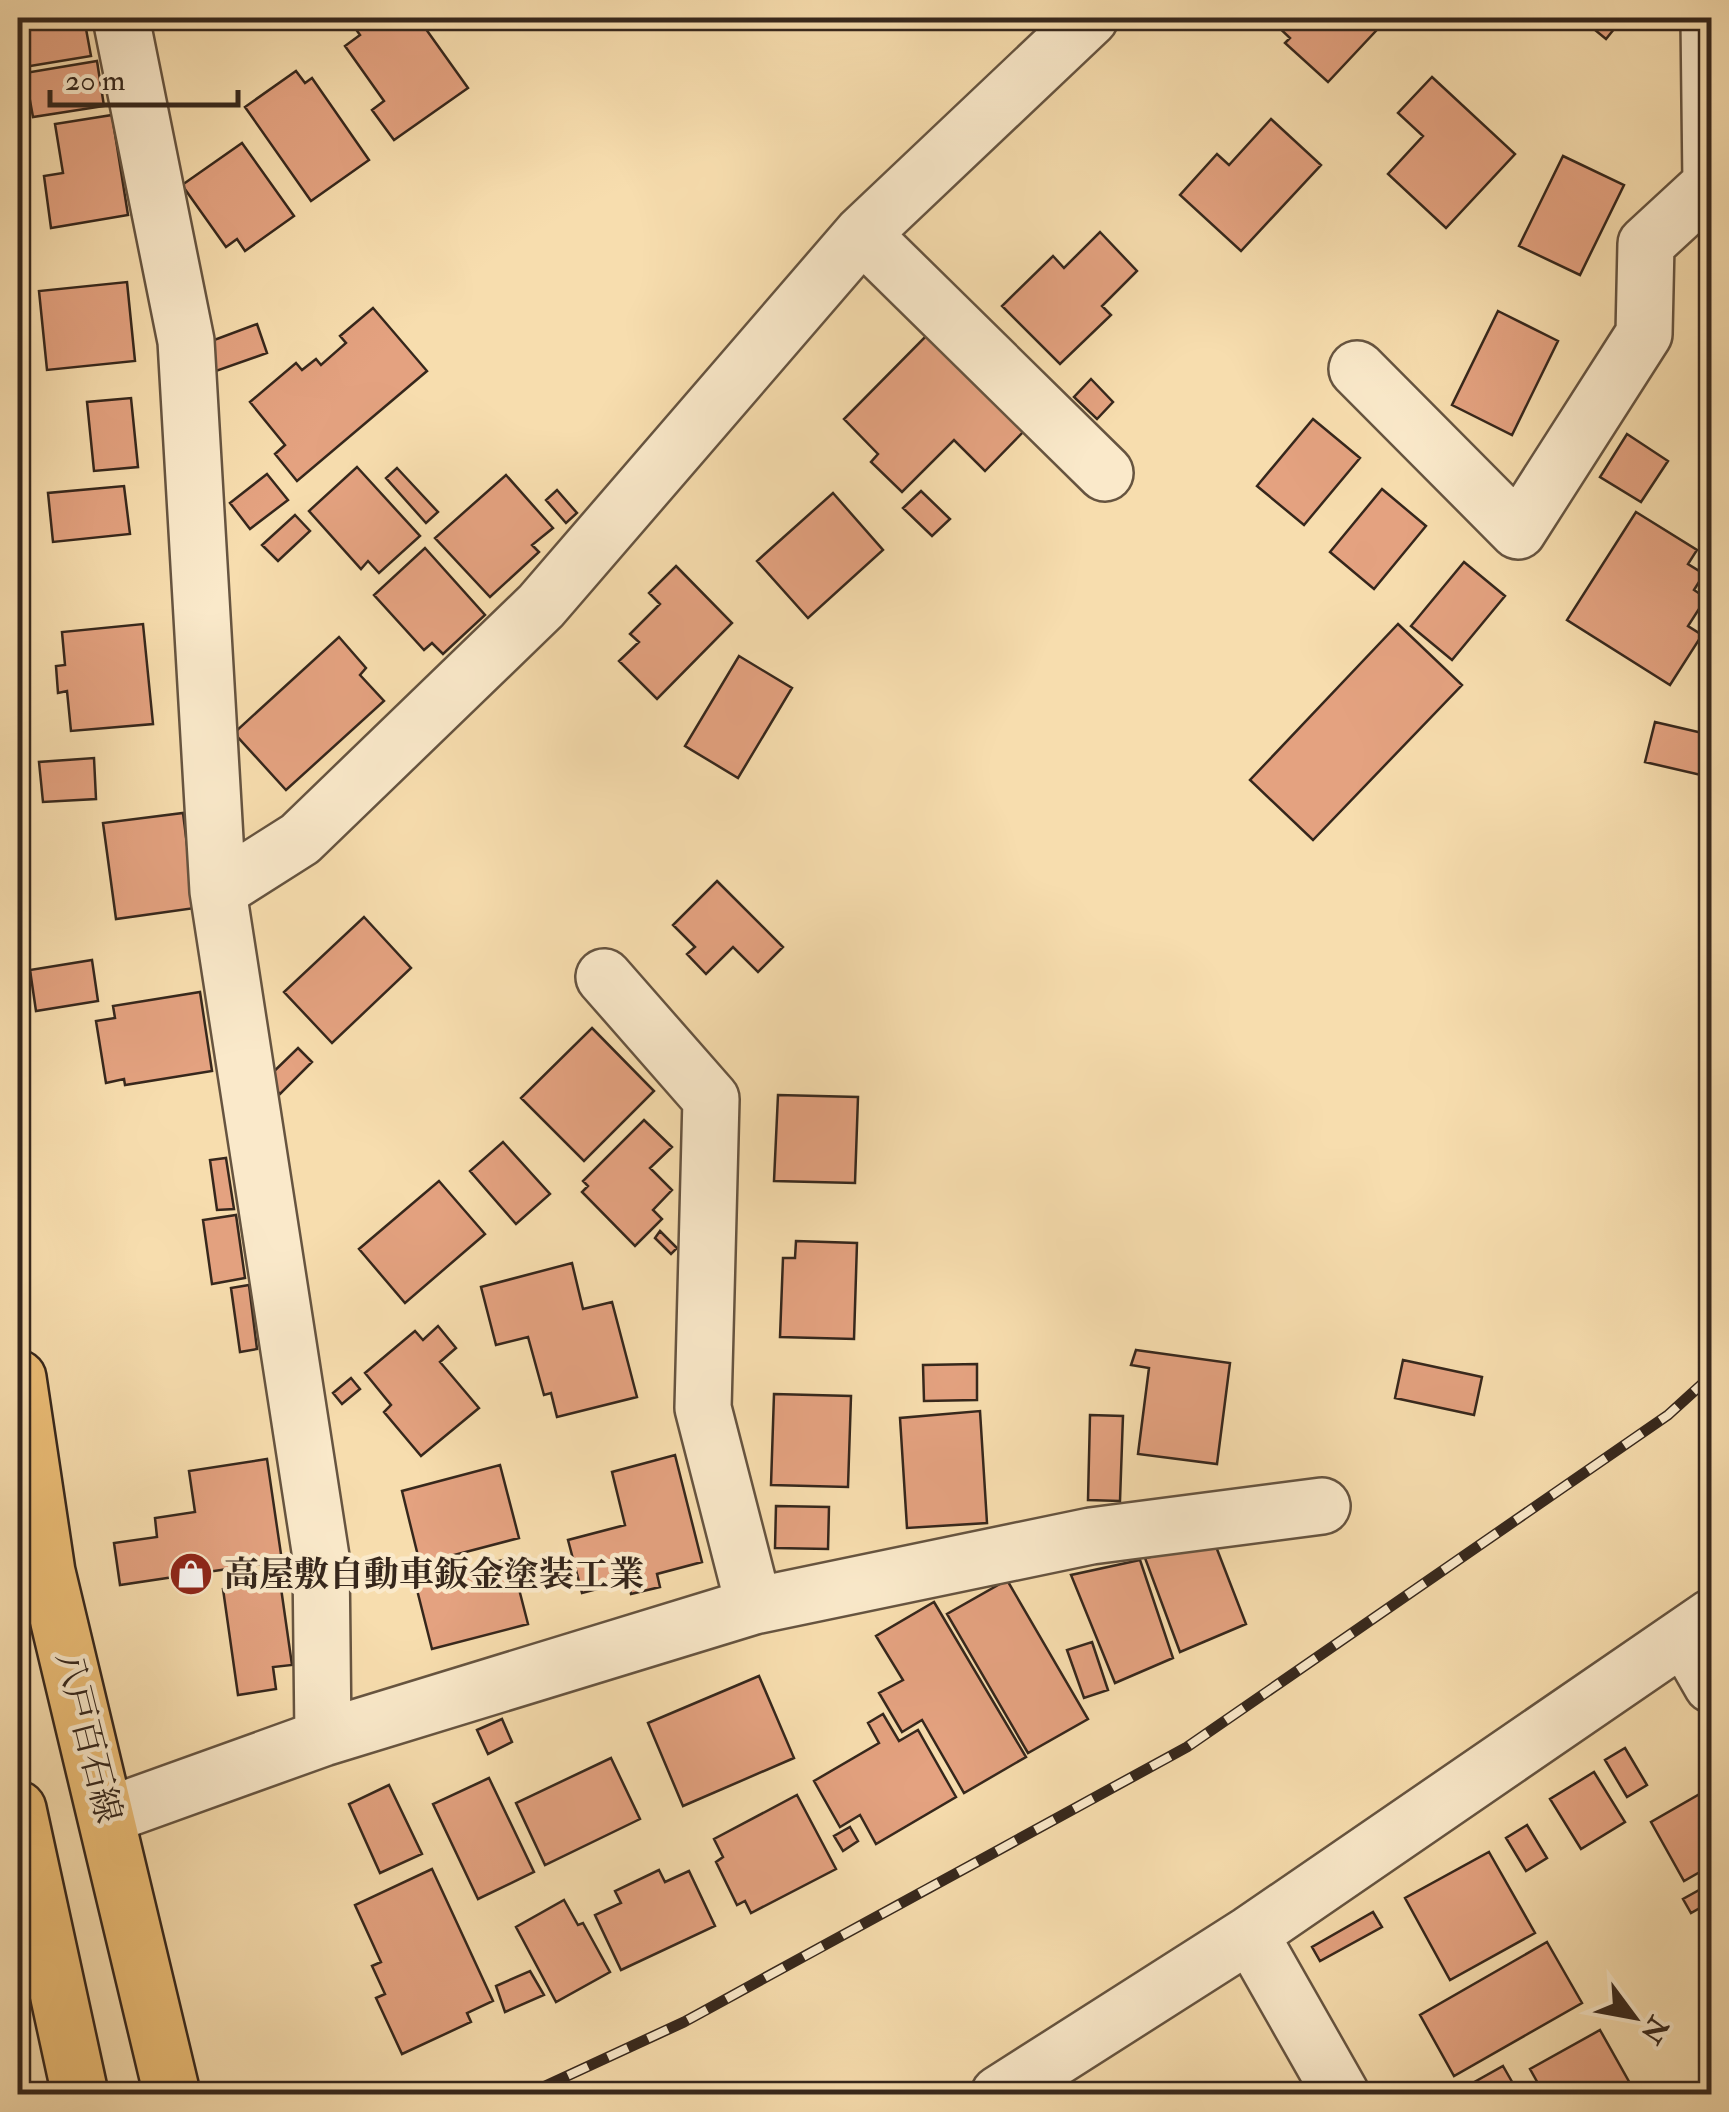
<svg xmlns="http://www.w3.org/2000/svg" width="1729" height="2112" viewBox="0 0 1729 2112" font-family="'IM FELL Double Pica','Noto Serif JP',serif">
	<style>
		.building { fill: #e4a280; stroke: #36271c; stroke-width: 2.5 }
		.lines { fill: none; stroke-linecap: round; stroke-linejoin: round }
		.minor-casing { stroke: #665440; stroke-width: 60 }
		.primary-casing { stroke: #36271c; stroke-width: 60 }
		.minor { stroke: #fae9ca; stroke-width: 55 }
		.primary { stroke: #ecbe77; stroke-width: 55 }
		.rail-casing { stroke: #36271c; stroke-width: 11 }
		.rail { stroke: #fae9ca; stroke-width: 8; stroke-dasharray: 22; stroke-linecap: butt }
		.labels { text-anchor: middle; stroke-width: 9; stroke-linejoin: round; paint-order: stroke }
		.poi-label { font-size: 35px; font-weight: bold; fill: #36271c; stroke: #fae9ca; text-anchor: start }
		.street-label { font-size: 35px; fill: #36271c; stroke: #fae9ca }
	</style>
	<rect width="100%" height="100%" fill="#f7ddae"/>
	<filter id="stains"><feTurbulence type="fractalNoise" baseFrequency=".002" numOctaves="4"/><feColorMatrix values="0 0 0 0 .2 0 0 0 0 .09 0 0 0 0 .02 0 0 0 .5 -.17"/></filter>
	<radialGradient id="worn" r=".72"><stop offset=".6" stop-color="#630" stop-opacity="0"/><stop offset="1" stop-color="#630" stop-opacity=".3"/></radialGradient>
	<!-- building -->
	<path class="building" d="M 84,18 L 91,56 L 18,68 L 18,27 Z
		M 348,18 L 418,18 L 468,88 L 394,140 L 372,110 L 384,101 L 345,46 L 360,35 Z
		M 1269,18 L 1388,18 L 1328,82 L 1285,43 L 1290,38 Z
		M 1587,18 L 1623,18 L 1606,39 L 1584,21 Z
		M 97,61 L 104,106 L 33,117 L 25,73 Z
		M 296,71 L 305,83 L 312,78 L 369,160 L 311,201 L 245,107 Z
		M 1432,77 L 1515,154 L 1446,228 L 1388,174 L 1423,136 L 1398,113 Z
		M 112,115 L 128,215 L 51,228 L 44,176 L 63,173 L 55,124 Z
		M 1271,119 L 1321,165 L 1241,251 L 1180,195 L 1217,154 L 1229,165 Z
		M 242,143 L 294,216 L 245,251 L 237,239 L 226,247 L 182,185 Z
		M 1563,156 L 1624,185 L 1580,275 L 1519,246 Z
		M 1100,232 L 1137,271 L 1102,306 L 1111,315 L 1060,364 L 1002,306 L 1053,256 L 1064,268 Z
		M 127,282 L 135,361 L 47,370 L 39,291 Z
		M 373,308 L 427,371 L 297,481 L 275,454 L 285,445 L 250,402 L 296,363 L 302,370 L 316,359 L 321,365 L 346,343 L 340,336 Z
		M 1498,311 L 1558,341 L 1512,435 L 1452,405 Z
		M 257,324 L 267,353 L 216,371 L 206,343 Z
		M 929,333 L 1025,430 L 985,471 L 954,440 L 902,492 L 871,462 L 878,454 L 844,419 Z
		M 1091,379 L 1113,402 L 1097,419 L 1074,397 Z
		M 131,398 L 138,467 L 94,471 L 87,402 Z
		M 1313,419 L 1360,458 L 1304,525 L 1257,486 Z
		M 1627,434 L 1668,461 L 1641,502 L 1600,477 Z
		M 357,467 L 420,536 L 379,573 L 368,561 L 361,569 L 309,511 Z
		M 397,468 L 438,512 L 426,523 L 386,478 Z
		M 267,474 L 288,500 L 250,529 L 230,503 Z
		M 506,475 L 553,528 L 532,545 L 539,552 L 490,597 L 435,538 Z
		M 124,486 L 130,534 L 53,542 L 48,493 Z
		M 1382,489 L 1426,526 L 1374,589 L 1330,552 Z
		M 557,490 L 577,513 L 566,523 L 546,500 Z
		M 921,491 L 950,519 L 932,536 L 903,508 Z
		M 833,493 L 883,550 L 808,618 L 757,561 Z
		M 1636,512 L 1697,550 L 1688,564 L 1704,574 L 1694,590 L 1706,598 L 1688,626 L 1702,635 L 1670,685 L 1567,620 Z
		M 295,515 L 310,531 L 278,561 L 262,545 Z
		M 425,548 L 485,615 L 443,654 L 432,643 L 424,650 L 374,595 Z
		M 1464,562 L 1505,596 L 1452,660 L 1411,626 Z
		M 676,566 L 732,623 L 657,699 L 619,661 L 639,642 L 630,634 L 660,604 L 649,593 Z
		M 143,624 L 153,724 L 71,731 L 67,691 L 58,693 L 56,666 L 65,665 L 62,632 Z
		M 1398,624 L 1462,685 L 1313,840 L 1250,780 Z
		M 339,637 L 366,668 L 360,675 L 384,701 L 286,790 L 234,733 Z
		M 739,656 L 792,688 L 738,778 L 685,746 Z
		M 1655,722 L 1711,735 L 1701,775 L 1645,762 Z
		M 94,758 L 96,799 L 43,802 L 39,762 Z
		M 183,813 L 195,908 L 116,919 L 103,823 Z
		M 717,881 L 783,947 L 758,972 L 733,947 L 706,974 L 687,954 L 695,947 L 673,925 Z
		M 364,917 L 411,968 L 332,1043 L 284,992 Z
		M 92,960 L 98,1001 L 36,1011 L 30,970 Z
		M 200,992 L 212,1071 L 125,1085 L 124,1079 L 106,1083 L 96,1021 L 115,1018 L 113,1006 Z
		M 592,1028 L 654,1091 L 584,1161 L 521,1098 Z
		M 298,1048 L 312,1062 L 280,1094 L 266,1079 Z
		M 778,1095 L 858,1097 L 855,1183 L 774,1181 Z
		M 644,1120 L 672,1147 L 650,1168 L 672,1190 L 653,1210 L 662,1219 L 635,1246 L 582,1192 L 588,1186 L 583,1181 Z
		M 503,1142 L 550,1194 L 516,1224 L 470,1171 Z
		M 226,1158 L 234,1209 L 217,1210 L 210,1160 Z
		M 439,1181 L 485,1234 L 405,1303 L 359,1249 Z
		M 236,1215 L 245,1278 L 212,1284 L 203,1220 Z
		M 660,1231 L 677,1248 L 671,1254 L 655,1238 Z
		M 796,1241 L 857,1243 L 854,1339 L 780,1337 L 783,1258 L 795,1258 Z
		M 572,1263 L 583,1309 L 612,1302 L 637,1397 L 557,1417 L 551,1393 L 544,1395 L 528,1337 L 496,1345 L 481,1287 Z
		M 249,1285 L 257,1349 L 240,1352 L 231,1288 Z
		M 438,1326 L 456,1348 L 440,1362 L 479,1408 L 421,1456 L 384,1412 L 391,1405 L 365,1373 L 415,1331 L 423,1340 Z
		M 1136,1350 L 1230,1363 L 1217,1464 L 1138,1454 L 1149,1368 L 1131,1365 Z
		M 1403,1360 L 1482,1377 L 1474,1415 L 1395,1398 Z
		M 977,1364 L 977,1400 L 924,1401 L 923,1365 Z
		M 351,1378 L 360,1389 L 342,1404 L 333,1393 Z
		M 774,1394 L 851,1396 L 848,1487 L 771,1485 Z
		M 980,1411 L 987,1523 L 907,1528 L 900,1418 Z
		M 1090,1415 L 1123,1416 L 1120,1501 L 1088,1500 Z
		M 675,1455 L 702,1562 L 657,1574 L 660,1587 L 631,1594 L 628,1581 L 582,1593 L 568,1540 L 625,1525 L 612,1472 Z
		M 267,1459 L 282,1561 L 120,1585 L 114,1543 L 157,1537 L 155,1518 L 195,1512 L 189,1471 Z
		M 500,1465 L 519,1538 L 420,1564 L 402,1491 Z
		M 776,1506 L 829,1507 L 828,1549 L 775,1548 Z
		M 1215,1544 L 1246,1624 L 1180,1652 L 1145,1558 Z
		M 511,1558 L 528,1624 L 432,1649 L 415,1582 Z
		M 1140,1560 L 1173,1658 L 1115,1683 L 1071,1575 Z
		M 1007,1580 L 1088,1719 L 1028,1753 L 947,1614 Z
		M 280,1581 L 292,1665 L 273,1667 L 276,1689 L 238,1695 L 223,1589 Z
		M 934,1602 L 1026,1757 L 964,1793 L 922,1720 L 902,1732 L 879,1693 L 903,1680 L 876,1636 Z
		M 1092,1642 L 1108,1690 L 1084,1698 L 1067,1650 Z
		M 759,1676 L 794,1758 L 683,1806 L 648,1723 Z
		M 883,1714 L 899,1741 L 918,1730 L 956,1797 L 876,1844 L 860,1815 L 840,1827 L 814,1781 L 879,1743 L 868,1723 Z
		M 502,1719 L 512,1742 L 488,1754 L 477,1730 Z
		M 1625,1748 L 1647,1785 L 1627,1797 L 1605,1760 Z
		M 611,1758 L 640,1819 L 545,1865 L 516,1803 Z
		M 1594,1772 L 1625,1822 L 1581,1849 L 1550,1799 Z
		M 489,1778 L 534,1872 L 478,1899 L 433,1804 Z
		M 389,1785 L 422,1854 L 380,1873 L 349,1804 Z
		M 1712,1787 L 1712,1865 L 1684,1881 L 1651,1822 Z
		M 797,1795 L 836,1869 L 751,1913 L 745,1901 L 737,1905 L 716,1862 L 723,1857 L 714,1839 Z
		M 1527,1825 L 1547,1858 L 1526,1871 L 1506,1838 Z
		M 850,1827 L 858,1841 L 843,1851 L 834,1836 Z
		M 1489,1852 L 1535,1933 L 1450,1980 L 1405,1898 Z
		M 432,1869 L 493,2001 L 467,2013 L 471,2022 L 402,2054 L 376,1998 L 385,1994 L 372,1966 L 381,1962 L 355,1905 Z
		M 659,1870 L 665,1882 L 689,1871 L 715,1926 L 621,1970 L 595,1915 L 621,1903 L 615,1891 Z
		M 1710,1884 L 1712,1901 L 1691,1913 L 1683,1899 Z
		M 564,1900 L 578,1925 L 583,1923 L 610,1972 L 556,2002 L 516,1927 Z
		M 1373,1912 L 1382,1927 L 1320,1961 L 1312,1947 Z
		M 1547,1942 L 1582,2003 L 1454,2076 L 1420,2015 Z
		M 530,1971 L 544,1995 L 505,2012 L 496,1986 Z
		M 1600,2030 L 1636,2094 L 1544,2094 L 1530,2069 Z
		M 1503,2066 L 1519,2094 L 1453,2094 Z"/>
	<g class="lines">
		<!-- minor casing -->
		<g class="minor-casing">
			<path id="minor" d="M 121,18 L 186,341 L 218,891 L 321,1557 L 323,1738
				M 862,234 L 1105,473
				M 1357,369 L 1518,531 L 1644,334 L 1646,244 L 1711,184 L 1709,18
				M 218,891 L 300,839 L 541,606 L 862,234 L 1090,18
				M 604,977 L 711,1099 L 703,1408 L 754,1606
				M 1685,1638 L 1712,1685
				M 109,1815 L 323,1738 L 754,1606 L 1091,1536 L 1322,1506
				M 1250,1934 L 1341,2094
				M 999,2094 L 1250,1934 L 1712,1617"/>
		</g>
		<!-- primary casing -->
		<g class="primary-casing">
			<path id="primary" d="M 18,1378 L 47,1572 L 172,2094
				M 18,1809 L 80,2094"/>
		</g>
		<!-- minor -->
		<use href="#minor" class="minor"/>
		<!-- primary -->
		<use href="#primary" class="primary"/>
		<!-- rail casing -->
		<g class="rail-casing">
			<path id="rail" d="M 528,2094 L 684,2022 L 1187,1747 L 1668,1415 L 1712,1375"/>
		</g>
		<!-- rail -->
		<use href="#rail" class="rail"/>
	</g>
	<!-- icons -->
	<defs>
		<g id="shop-disc" transform="scale(2.25)"><circle r="9.5" fill="#8f2418" stroke="#fae9ca"/><path d="M-5-2.5h2.3a2.7 3.5 0 0 1 5.4 0H5L5.5 6h-11ZM-1.5-2.5h3a1.5 2.3 0 0 0-3 0Z" fill="#fff"/></g>
	</defs>
	<g fill-rule="evenodd">
		<use href="#shop-disc" x="191" y="1574"/>
	</g>
	<g class="labels">
		<!-- poi labels -->
		<g class="poi-label">
			<text x="224" y="1586">高屋敷自動車鈑金塗装工業</text>
		</g>
		<!-- street labels -->
		<g class="street-label">
			<text transform="translate(89 1737) rotate(76)" y="12">八戸百石線</text>
		</g>
	</g>
	<!-- margin -->
	<rect width="1729" height="2112" fill="none" stroke="#f7ddae" stroke-width="60"/>
	<rect x="20" y="20" width="1689" height="2072" fill="none" stroke="#36271c" stroke-width="5"/>
	<rect x="30" y="30" width="1669" height="2052" fill="none" stroke="#36271c" stroke-width="2.5"/>
	<!-- north arrow -->
	<g transform="translate(1634 2017) rotate(122)" stroke="#fae9ca" stroke-width="8" paint-order="stroke">
	<path d="M0-8L18 38L0 25L-18 38Z" fill="#36271c"/>
	<text y="-15" font-size="28" font-weight="bold" text-anchor="middle" fill="#36271c">N</text>
	</g>
	<!-- scale -->
	<path d="M50 90v15h188v-15" fill="none" stroke="#36271c" stroke-width="5"/>
	<text x="65" y="90" font-size="30" fill="#36271c" stroke="#fae9ca" stroke-width="8" paint-order="stroke">20 m</text>
	<rect width="100%" height="100%" filter="url(#stains)"/>
	<rect width="100%" height="100%" fill="url(#worn)"/>
</svg>
